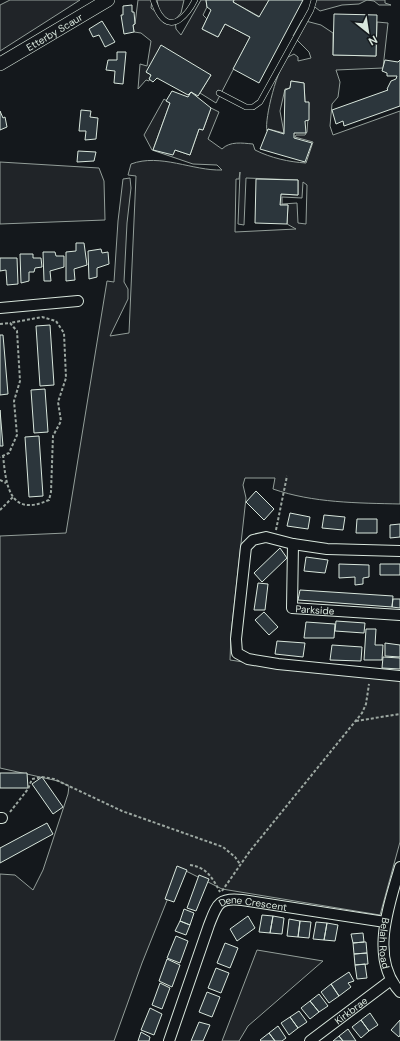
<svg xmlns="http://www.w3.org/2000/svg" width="400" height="1041" viewBox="0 0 400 1041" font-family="'DM Sans',sans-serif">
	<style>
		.green { fill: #202428; stroke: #939e99; fill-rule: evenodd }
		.building { fill: #2c363c; stroke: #d8e6dc }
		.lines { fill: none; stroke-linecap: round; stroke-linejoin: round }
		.service-casing { stroke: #d8e6dc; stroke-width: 6 }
		.minor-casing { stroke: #d8e6dc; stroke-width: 12 }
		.tertiary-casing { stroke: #d8e6dc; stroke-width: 14 }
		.path { stroke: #9da8a2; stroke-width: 2; stroke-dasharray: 3 2; stroke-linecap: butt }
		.service { stroke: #14181c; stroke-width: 5 }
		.minor { stroke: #14181c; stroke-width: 10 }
		.tertiary { stroke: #14181c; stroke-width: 13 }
		.labels { text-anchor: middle; stroke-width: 3; stroke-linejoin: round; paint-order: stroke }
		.street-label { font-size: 10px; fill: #d8e6dc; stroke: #14181c }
	</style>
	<rect width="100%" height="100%" fill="#14181c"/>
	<!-- green -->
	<path class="green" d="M 10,0 L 80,0 L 0,51 L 0,5 Z
		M 138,0 L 152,0 L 151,8 L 160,15 L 157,0 L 184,0 L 181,13 L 175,20 L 176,29 L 181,35 L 201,0 L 206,0 L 207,7 L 203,15 L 207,19 L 202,29 L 218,37 L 225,24 L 250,37 L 216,103 L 200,93 L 211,75 L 146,72 L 151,75 L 149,81 L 146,80 L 138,89 L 140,64 L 147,66 L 151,41 L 141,33 L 134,32 L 133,25 L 135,24 Z
		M 234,0 L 269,0 L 260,17 L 233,2 Z
		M 313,0 L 385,0 L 385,3 L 391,5 L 379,5 L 374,1 L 367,0 L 359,4 L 342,5 L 320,11 L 311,4 Z
		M 302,20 L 321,25 L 333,33 L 333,55 L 376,56 L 377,22 L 388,23 L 383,68 L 336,70 L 340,82 L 338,97 L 332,104 L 330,126 L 333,135 L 400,111 L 400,504 C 358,503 313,503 273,489 L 275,478 L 245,478 L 243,485 L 246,498 L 231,634 L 230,660 L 310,672 L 400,677 L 400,842 L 380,915 L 222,889 L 180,868 L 142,963 L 114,1041 L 0,1041 L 0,874 L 15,875 L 33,890 L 43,870 L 68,794 L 69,786 L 58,781 L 0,768 L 0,536 L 66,533 L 107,281 L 114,282 L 118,221 L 123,179 L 130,178 L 131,188 L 127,223 L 124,282 L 128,289 L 128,299 L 110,336 L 129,333 L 136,176 L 128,175 L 131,164 C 160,153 193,171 222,170 L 217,165 L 193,164 L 152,150 L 144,135 L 164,99 L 170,103 L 153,150 L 173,154 L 175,150 L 190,155 L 199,129 L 203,130 L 211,108 L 219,112 L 208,139 L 222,149 C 230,141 242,143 253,144 L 255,150 C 271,158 289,162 306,163 L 313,142 L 295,137 L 296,135 L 305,135 L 307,132 L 309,103 L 305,102 L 304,83 L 291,81 L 290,88 L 285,89 L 280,111 L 284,133 L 268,129 L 267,131 C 264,119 278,65 288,57 C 290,56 292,55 294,54 L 298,57 L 298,61 L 311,58 L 309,52 L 293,36 ZM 240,172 L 238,224 L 244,225 L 246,178 L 298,180 L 298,195 L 281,194 L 280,205 L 288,205 L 287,224 L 296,229 L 235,232 L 236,179 L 239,179 ZM 303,182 L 307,185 L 306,224 L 298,223 L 297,203 L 282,204 L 282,197 L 302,198 Z
		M 0,162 L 99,168 L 104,181 L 105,220 L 0,224 Z
		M 257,950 L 323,961 L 248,1026 L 239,1041 L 222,1041 Z"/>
	<!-- building -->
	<path class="building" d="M 206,0 L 234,0 L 233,2 L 259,17 L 269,0 L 303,0 L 259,83 L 233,69 L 250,37 L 225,24 L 218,37 L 202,29 L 211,10 L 207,7 Z
		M 132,5 L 132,12 L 134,12 L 135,24 L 133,25 L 134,32 L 124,34 L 121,15 L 123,15 L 123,6 Z
		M 334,14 L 377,15 L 376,56 L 333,55 Z
		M 102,21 L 115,42 L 105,47 L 99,35 L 93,37 L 89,29 Z
		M 161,45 L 211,75 L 198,96 L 191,92 L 188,95 L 157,78 L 153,82 L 149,79 L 151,75 L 146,72 Z
		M 117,52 L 126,52 L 123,84 L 114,83 L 115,71 L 106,70 L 108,60 L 117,60 Z
		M 385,60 L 398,62 L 400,60 L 400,106 L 344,126 L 343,121 L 336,124 L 332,110 L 388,90 L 387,89 L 391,81 L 396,79 L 397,76 L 387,76 L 387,73 L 382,71 Z
		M 291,81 L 304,83 L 305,102 L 309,102 L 309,120 L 305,121 L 306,133 L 294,133 L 294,138 L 312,143 L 305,162 L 260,149 L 268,129 L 284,134 L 285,90 L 290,88 Z
		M 172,91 L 188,97 L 191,92 L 211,108 L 203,130 L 199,129 L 190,155 L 175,150 L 173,155 L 153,150 L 170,103 L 166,101 Z
		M 81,110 L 91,111 L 90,117 L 98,118 L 96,139 L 85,140 L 86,131 L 79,131 Z
		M 0,111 L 3,118 L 5,117 L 7,127 L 0,130 Z
		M 78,151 L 96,152 L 94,161 L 77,162 Z
		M 256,179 L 298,180 L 298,195 L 281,194 L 280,205 L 288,205 L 287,224 L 255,223 Z
		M 76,243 L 84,243 L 87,265 L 74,269 L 75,280 L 66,281 L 66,252 L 76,251 Z
		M 101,249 L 102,253 L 108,252 L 109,264 L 97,268 L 97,277 L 89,279 L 88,251 Z
		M 43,252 L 55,252 L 56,256 L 64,256 L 64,267 L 50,271 L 51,281 L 44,281 Z
		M 20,254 L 33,254 L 33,258 L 41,258 L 42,267 L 35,268 L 34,272 L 29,272 L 29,281 L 21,283 Z
		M 0,258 L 17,258 L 18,284 L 7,285 L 6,270 L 0,271 Z
		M 50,325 L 54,385 L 40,386 L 36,326 Z
		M 0,335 L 3,335 L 8,394 L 0,395 Z
		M 45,389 L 48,432 L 34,433 L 31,390 Z
		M 0,410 L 3,446 L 0,446 Z
		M 39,436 L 43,496 L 29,497 L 25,437 Z
		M 256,491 L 274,509 L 264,520 L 246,502 Z
		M 290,513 L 310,517 L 308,529 L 287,526 Z
		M 324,515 L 345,517 L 343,530 L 322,528 Z
		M 357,519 L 377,519 L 377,533 L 356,533 Z
		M 400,524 L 400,537 L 390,538 L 390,525 Z
		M 280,548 L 287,558 L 262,582 L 254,573 Z
		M 306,557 L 328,560 L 325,573 L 304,571 Z
		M 339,564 L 369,565 L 369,577 L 363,578 L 363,584 L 355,585 L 355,577 L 339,578 Z
		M 380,564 L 400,564 L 400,575 L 380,575 Z
		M 258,583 L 268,584 L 265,610 L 254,610 Z
		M 300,590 L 393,596 L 392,607 L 298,600 Z
		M 393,599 L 400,599 L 400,608 L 392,607 Z
		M 264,612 L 278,627 L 269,635 L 255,620 Z
		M 336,621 L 365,623 L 364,633 L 335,631 Z
		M 306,622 L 335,624 L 334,638 L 304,638 Z
		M 366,629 L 376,629 L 375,645 L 383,645 L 382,660 L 364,660 Z
		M 277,641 L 305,643 L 303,657 L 275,654 Z
		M 385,643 L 400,645 L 400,657 L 385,656 Z
		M 332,645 L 362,647 L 361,661 L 330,660 Z
		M 383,657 L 400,658 L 400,669 L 382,668 Z
		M 0,773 L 27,773 L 28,788 L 0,788 Z
		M 42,777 L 63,807 L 53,814 L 32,784 Z
		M 47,823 L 53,834 L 0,863 L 0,848 Z
		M 177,866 L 187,870 L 174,902 L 165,899 Z
		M 199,875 L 209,879 L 196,911 L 187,908 Z
		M 184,909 L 194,913 L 190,925 L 180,921 Z
		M 262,915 L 273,916 L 270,933 L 259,932 Z
		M 248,916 L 255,928 L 237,941 L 230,929 Z
		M 273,916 L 284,918 L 282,934 L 270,933 Z
		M 289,919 L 300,921 L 298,937 L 287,936 Z
		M 180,921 L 190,925 L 186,935 L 175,931 Z
		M 300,921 L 311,922 L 309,938 L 298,937 Z
		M 316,922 L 327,923 L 324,940 L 313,939 Z
		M 327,923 L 338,925 L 335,941 L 324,940 Z
		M 363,933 L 364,942 L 353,943 L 351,934 Z
		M 176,936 L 188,941 L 180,963 L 167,958 Z
		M 364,942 L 366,942 L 367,953 L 354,954 L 353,943 Z
		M 225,943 L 238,948 L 230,968 L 217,963 Z
		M 367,953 L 368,964 L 355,965 L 354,954 Z
		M 167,959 L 180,965 L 172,987 L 159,981 Z
		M 365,964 L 367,978 L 357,979 L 355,965 Z
		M 216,968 L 229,973 L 221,993 L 208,988 Z
		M 349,972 L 354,981 L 348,983 L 351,987 L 339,996 L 331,984 Z
		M 160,983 L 170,988 L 162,1009 L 152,1005 Z
		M 331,984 L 339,996 L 329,1003 L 321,992 Z
		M 207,992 L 220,997 L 212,1017 L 199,1012 Z
		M 319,994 L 328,1006 L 319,1012 L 310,1001 Z
		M 310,1001 L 319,1012 L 310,1019 L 301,1008 Z
		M 150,1008 L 162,1014 L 154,1035 L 141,1030 Z
		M 299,1011 L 307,1022 L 298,1028 L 290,1017 Z
		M 370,1013 L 378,1025 L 369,1031 L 361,1020 Z
		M 290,1017 L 298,1028 L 289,1035 L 281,1023 Z
		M 361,1020 L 369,1031 L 361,1038 L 352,1027 Z
		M 400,1020 L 400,1035 L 399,1037 L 391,1030 Z
		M 199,1022 L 210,1025 L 203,1041 L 191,1041 Z
		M 278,1026 L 286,1038 L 282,1041 L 275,1041 L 269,1033 Z
		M 348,1029 L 356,1041 L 343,1041 L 339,1036 Z
		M 141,1032 L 150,1037 L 149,1041 L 138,1041 Z
		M 269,1033 L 275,1041 L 261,1041 L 260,1040 Z
		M 339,1036 L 343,1041 L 333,1041 Z"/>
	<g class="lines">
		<!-- service casing -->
		<g class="service-casing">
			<path id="service" d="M 153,0 C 155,5 157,11 160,15 C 173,34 189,12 195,0
				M 219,93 L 246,107 L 253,107 L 260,102 L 311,10 L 314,0"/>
		</g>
		<!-- minor casing -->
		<g class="minor-casing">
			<g id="minor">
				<path d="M 0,308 L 78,301"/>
				<path id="s1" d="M 293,544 L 292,608 L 400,615"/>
				<path d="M 400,551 L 327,549 L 293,544 L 266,537 L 253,540 L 246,547 L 236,639 L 237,653 L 248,659 L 278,664 L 400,676"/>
				<path d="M 0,818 L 2,818"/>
				<path id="s2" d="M 400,867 C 389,906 369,958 400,992"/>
				<path id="s3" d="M 169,1041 L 209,925 C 217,905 218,897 242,900 L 385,922"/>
				<path id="s4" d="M 310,1041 L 391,980"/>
			</g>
		</g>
		<!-- tertiary casing -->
		<g class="tertiary-casing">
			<g id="tertiary">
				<path id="s5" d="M 0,64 L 108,0"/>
			</g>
		</g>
		<!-- path -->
		<path class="path" d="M 0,324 L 10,323 L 17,331 L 20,381 L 14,401 L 17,435 L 9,453 L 0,457
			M 3,455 C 6,485 9,518 49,500 L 51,492 L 53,436 L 61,421 L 58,402 L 66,378 L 64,333 L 56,321 L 42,317 L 10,323
			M 0,480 L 6,483
			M 0,510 L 13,497
			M 276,530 L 287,476
			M 356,721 L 400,714
			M 10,812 L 28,789 L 32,779 L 42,777 L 54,779 L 122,811 L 223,847 L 235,857 L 240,864
			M 190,865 C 207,867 213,879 220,892
			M 222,891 L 250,851 L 362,713 L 366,704 L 369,684"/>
		<!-- service -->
		<use href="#service" class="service"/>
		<!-- minor -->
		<use href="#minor" class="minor"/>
		<!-- tertiary -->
		<use href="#tertiary" class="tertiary"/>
	</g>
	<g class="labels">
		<!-- street labels -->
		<g class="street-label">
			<text dy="4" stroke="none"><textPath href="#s5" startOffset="63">Etterby Scaur</textPath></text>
			<text dy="4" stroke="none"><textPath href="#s1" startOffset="87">Parkside</textPath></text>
			<text dy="4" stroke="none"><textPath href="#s3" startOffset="181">Dene Crescent</textPath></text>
			<text dy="4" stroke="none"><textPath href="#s2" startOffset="78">Belah Road</textPath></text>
			<text dy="4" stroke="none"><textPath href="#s4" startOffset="51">Kirkbrae</textPath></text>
		</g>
	</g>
	<!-- north arrow -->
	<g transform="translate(368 32) rotate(150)" stroke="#14181c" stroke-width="3" paint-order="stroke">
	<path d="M0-3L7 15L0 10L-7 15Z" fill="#d8e6dc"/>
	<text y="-6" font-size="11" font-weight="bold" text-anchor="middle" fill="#d8e6dc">N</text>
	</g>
</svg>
